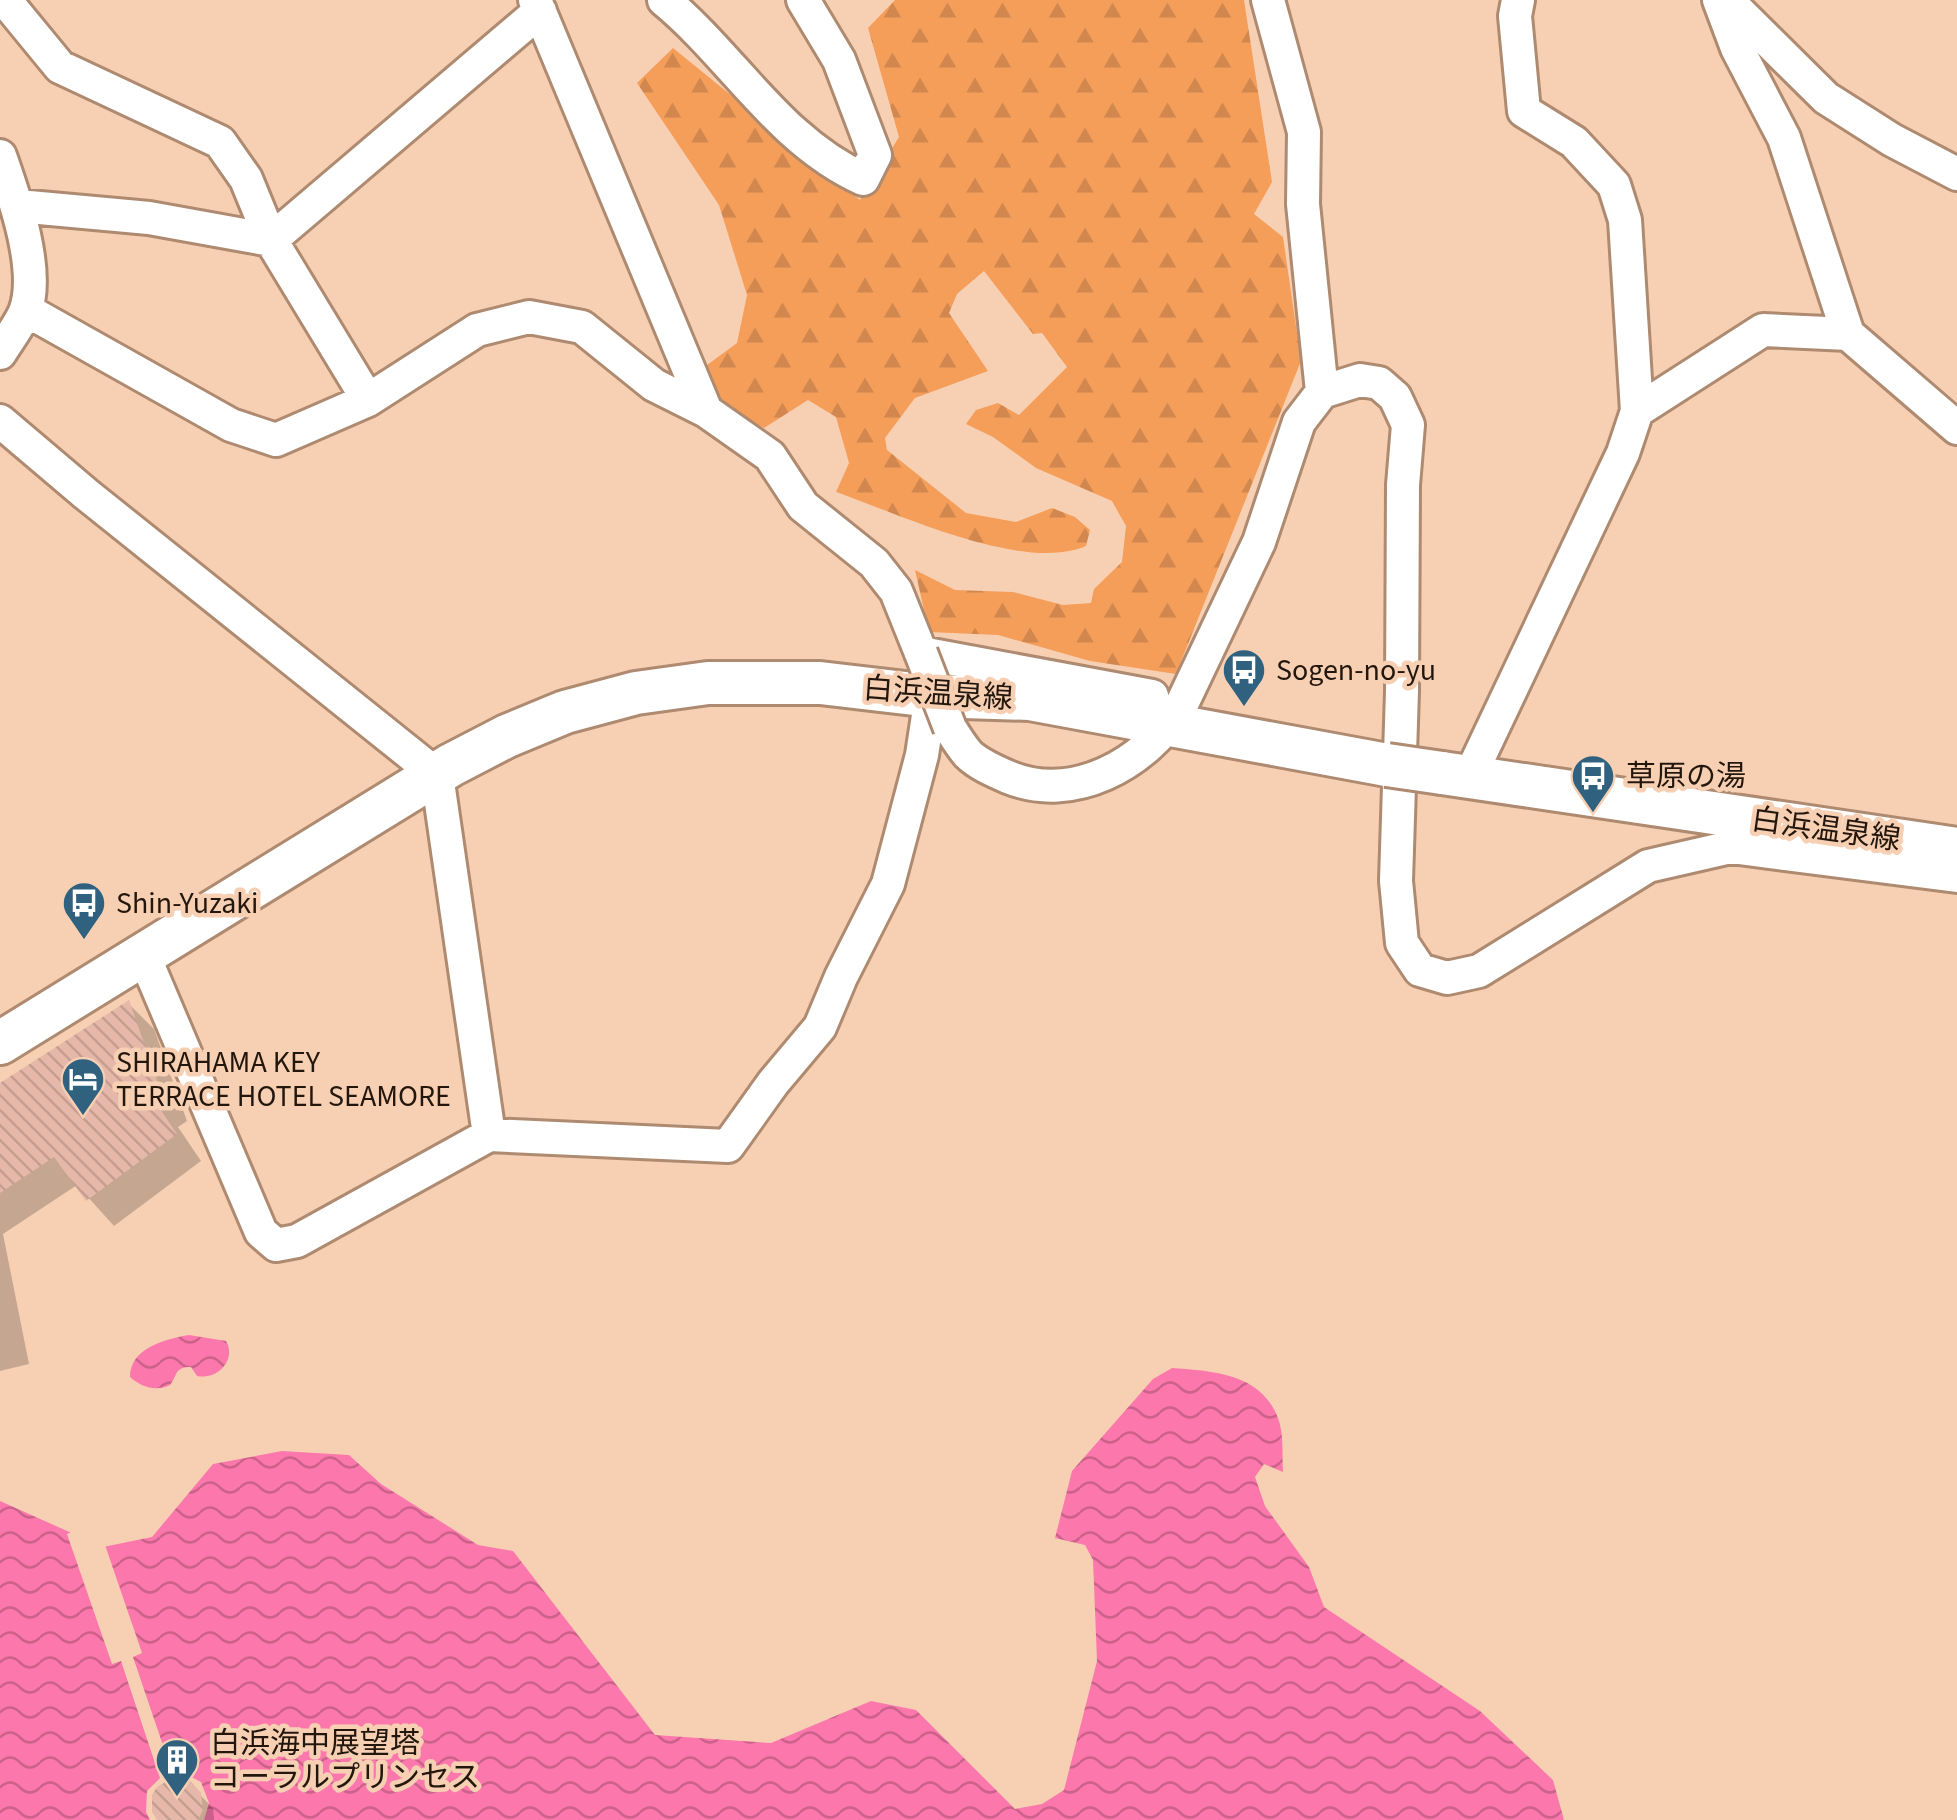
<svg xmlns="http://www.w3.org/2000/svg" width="1957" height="1820" viewBox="0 0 1957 1820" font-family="'Source Sans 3','Noto Sans JP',sans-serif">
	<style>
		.forest { fill: url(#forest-firs) }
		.water { fill: url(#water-waves) }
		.pier { fill: #f7d0b4 }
		.shadow { fill: #0003 }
		.building { fill: url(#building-back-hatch) }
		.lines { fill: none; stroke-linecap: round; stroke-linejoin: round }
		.minor-casing { stroke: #ae8a70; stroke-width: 38 }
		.major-casing { stroke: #ae8a70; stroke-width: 48 }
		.minor { stroke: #fff; stroke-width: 32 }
		.major { stroke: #fff; stroke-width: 42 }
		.minor-bridge-casing { stroke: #ae8a70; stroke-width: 38; stroke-linecap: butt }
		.major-bridge-casing { stroke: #ae8a70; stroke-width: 48; stroke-linecap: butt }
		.minor-bridge { stroke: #fff; stroke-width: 32 }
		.major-bridge { stroke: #fff; stroke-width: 42 }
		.labels { text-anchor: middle; stroke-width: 9; stroke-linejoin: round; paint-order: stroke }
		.poi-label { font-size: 30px; fill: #23160c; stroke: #f7d0b4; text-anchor: start }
		.street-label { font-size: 30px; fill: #23160c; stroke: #f7d0b4 }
	</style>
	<defs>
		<pattern id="forest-firs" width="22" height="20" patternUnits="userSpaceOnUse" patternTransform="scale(2.5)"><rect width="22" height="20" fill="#f49e5a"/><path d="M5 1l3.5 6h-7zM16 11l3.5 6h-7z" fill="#d1874d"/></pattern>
		<pattern id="water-waves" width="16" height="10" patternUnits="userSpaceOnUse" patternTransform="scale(2.5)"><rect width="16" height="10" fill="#fc78ac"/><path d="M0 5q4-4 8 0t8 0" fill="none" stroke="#cc618a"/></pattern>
		<pattern id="building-back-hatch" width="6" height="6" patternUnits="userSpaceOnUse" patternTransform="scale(2.5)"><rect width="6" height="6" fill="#e6b8aa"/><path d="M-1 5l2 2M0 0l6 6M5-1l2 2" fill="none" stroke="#c59d91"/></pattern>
	</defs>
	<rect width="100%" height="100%" fill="#f7d0b4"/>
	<!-- forest -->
	<path class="forest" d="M 895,0 L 1244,0 L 1272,182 L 1254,214 L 1283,237 L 1301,361 L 1176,674 L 1090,661 L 998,635 L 929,632 L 915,570 L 955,590 L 1013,592 L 1063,605 L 1091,603 L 1094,589 L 1122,562 L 1126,526 L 1112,501 L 1036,468 L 993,437 L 966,424 L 976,410 L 998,403 L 1019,415 L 1067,367 L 1042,333 L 1033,334 L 984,271 L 957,294 L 949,313 L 988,371 L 915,398 L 885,438 L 887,450 L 966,513 L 1016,522 L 1052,508 L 1075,517 L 1090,530 L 1086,546 C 1023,573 899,514 836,492 L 849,463 L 836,417 L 808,400 L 764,428 L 719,402 L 703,368 L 737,343 L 747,295 L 719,205 L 637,83 L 673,48 L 860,200 L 899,137 L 868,28 Z"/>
	<!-- water -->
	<path class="water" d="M 189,1335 L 226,1341 C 237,1360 217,1380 197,1376 L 191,1367 C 174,1367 178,1375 170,1385 C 156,1392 141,1387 130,1377 C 130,1348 165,1339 189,1335 Z
		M 1172,1368 C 1212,1371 1261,1373 1278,1418 C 1284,1433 1282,1456 1283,1472 L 1264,1464 L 1255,1477 L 1265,1506 L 1309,1567 L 1324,1607 L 1480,1711 L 1553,1780 L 1564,1820 L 0,1820 L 0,1501 L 103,1547 L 152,1537 L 213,1464 L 282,1451 L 349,1455 L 381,1484 L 478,1545 L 513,1551 L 655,1735 L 771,1743 L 871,1701 L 916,1710 L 1015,1809 L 1042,1804 L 1064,1790 L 1097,1661 L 1093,1560 L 1085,1545 L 1055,1538 L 1072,1471 L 1153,1379 Z"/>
	<!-- pier -->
	<path class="pier" d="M 76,1530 L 104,1542 L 142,1653 L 133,1657 L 172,1772 L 184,1773 L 201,1782 L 209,1803 L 204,1820 L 150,1820 L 146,1812 L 147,1791 L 160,1778 L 121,1661 L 112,1664 L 67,1534 Z"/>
	<!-- shadow -->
	<path class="shadow" d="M 128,1003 L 154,1029 L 187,1121 L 178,1127 L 201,1161 L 114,1226 L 77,1185 L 3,1234 L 29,1364 L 0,1371 L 0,1086 Z
		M 188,1783 L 213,1808 L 214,1820 L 161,1820 Z"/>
	<!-- building -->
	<path class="building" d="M 129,1000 L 162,1095 L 154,1100 L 177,1134 L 86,1201 L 54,1157 L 0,1193 L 0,1083 Z
		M 172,1778 L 189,1780 L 201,1793 L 203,1810 L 198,1820 L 157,1820 L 152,1812 L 152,1795 L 157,1787 Z"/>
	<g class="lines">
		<!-- minor casing -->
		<g class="minor-casing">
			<path id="minor" d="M 5,0 L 60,67 L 220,142 L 246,179 L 271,240 L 368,400
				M 535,0 L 706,411
				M 664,0 C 733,57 779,141 863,179 L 875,155 L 839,60 L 803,0
				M 1268,0 L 1304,132 L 1303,204 L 1322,392
				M 1719,0 L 1737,48 L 1784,138 L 1848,334 L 1957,428
				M 1727,0 L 1826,98 L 1892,140 L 1957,174
				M 0,156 C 14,196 41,271 25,312 C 19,326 8,340 0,353
				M 18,206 L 149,218 L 271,240
				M 271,240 L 540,11
				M 26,310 L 231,425 L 276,440 L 368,400 L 477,330 L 529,317 L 582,327 L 654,385 L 706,411 L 770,456 L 803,506 L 874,563 L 896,591 L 921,653 L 1152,696 L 1159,723
				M 1637,411 L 1763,330 L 1848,334
				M 0,421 L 86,494 L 437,775 L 489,1135
				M 950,728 C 955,736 961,746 968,754 C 978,764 994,771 1008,777 C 1073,804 1145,764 1180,708 L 1259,542 L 1299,422 L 1322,392 L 1360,380 L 1379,383 L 1395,397 L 1408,425 L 1403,485 L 1402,691 L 1396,881 L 1402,943 L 1420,970 L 1447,978 L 1479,971 L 1648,866 L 1731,847 L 1957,876
				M 1470,776 L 1623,453 L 1637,411 L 1625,220 L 1614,185 L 1574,142 L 1524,111 L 1515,16 L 1518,0
				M 144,956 L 261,1232 L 276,1245 L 297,1241 L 489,1135 L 728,1146 L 773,1083 L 820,1027 L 841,977 L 888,884 L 922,755 L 931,696"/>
		</g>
		<!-- major casing -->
		<g class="major-casing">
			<path id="major" d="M 1442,773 L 1957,849
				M 0,1043 L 451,765 L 507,736 L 565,712 L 636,693 L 708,683 L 820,683 L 931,696 L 1030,699 L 1387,765"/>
		</g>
		<!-- minor -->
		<use href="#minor" class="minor"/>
		<!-- major -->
		<use href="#major" class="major"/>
		<!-- minor-bridge casing -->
		<g class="minor-bridge-casing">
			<path id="minor-bridge" d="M 921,653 L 950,728"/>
		</g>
		<!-- major-bridge casing -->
		<g class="major-bridge-casing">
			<path id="major-bridge" d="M 1387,765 L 1442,773"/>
		</g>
		<!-- minor-bridge -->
		<use href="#minor-bridge" class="minor-bridge"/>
		<!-- major-bridge -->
		<use href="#major-bridge" class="major-bridge"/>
	</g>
	<!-- icons -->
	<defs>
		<g id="bus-pin" transform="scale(2.25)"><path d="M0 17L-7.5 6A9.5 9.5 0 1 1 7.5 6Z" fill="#30617f" stroke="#f7d0b4"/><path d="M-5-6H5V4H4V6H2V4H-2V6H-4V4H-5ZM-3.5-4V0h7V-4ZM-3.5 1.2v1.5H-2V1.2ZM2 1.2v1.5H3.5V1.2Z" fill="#fff"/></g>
		<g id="hotel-pin" transform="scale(2.25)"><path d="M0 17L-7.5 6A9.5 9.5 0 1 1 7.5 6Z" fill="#30617f" stroke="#f7d0b4"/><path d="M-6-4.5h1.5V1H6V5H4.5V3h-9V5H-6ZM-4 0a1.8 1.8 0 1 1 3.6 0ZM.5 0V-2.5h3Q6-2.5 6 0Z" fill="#fff"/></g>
		<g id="building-pin" transform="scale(2.25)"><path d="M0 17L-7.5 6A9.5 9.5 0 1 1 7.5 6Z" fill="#30617f" stroke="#f7d0b4"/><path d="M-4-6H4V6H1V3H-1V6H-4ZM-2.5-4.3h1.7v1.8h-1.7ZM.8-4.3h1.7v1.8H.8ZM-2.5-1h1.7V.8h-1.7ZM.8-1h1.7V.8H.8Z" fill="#fff"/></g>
	</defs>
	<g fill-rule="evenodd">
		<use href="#bus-pin" x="1244" y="670"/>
		<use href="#bus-pin" x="1593" y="776"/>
		<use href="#bus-pin" x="84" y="903"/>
		<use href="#hotel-pin" x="83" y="1079"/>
		<use href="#building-pin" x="177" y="1760"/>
	</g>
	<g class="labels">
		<!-- poi labels -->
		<g class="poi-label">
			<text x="1276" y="680">Sogen-no-yu</text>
			<text x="1626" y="786">草原の湯</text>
			<text x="116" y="913">Shin-Yuzaki</text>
			<text x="116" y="1072">SHIRAHAMA KEY<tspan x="116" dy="34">TERRACE HOTEL SEAMORE</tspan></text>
			<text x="210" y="1753">白浜海中展望塔<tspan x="210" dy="34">コーラルプリンセス</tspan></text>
		</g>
		<!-- street labels -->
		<g class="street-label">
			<text transform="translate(938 693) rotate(4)" y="10">白浜温泉線</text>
			<text transform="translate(1826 829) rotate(8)" y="10">白浜温泉線</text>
		</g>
	</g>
</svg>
